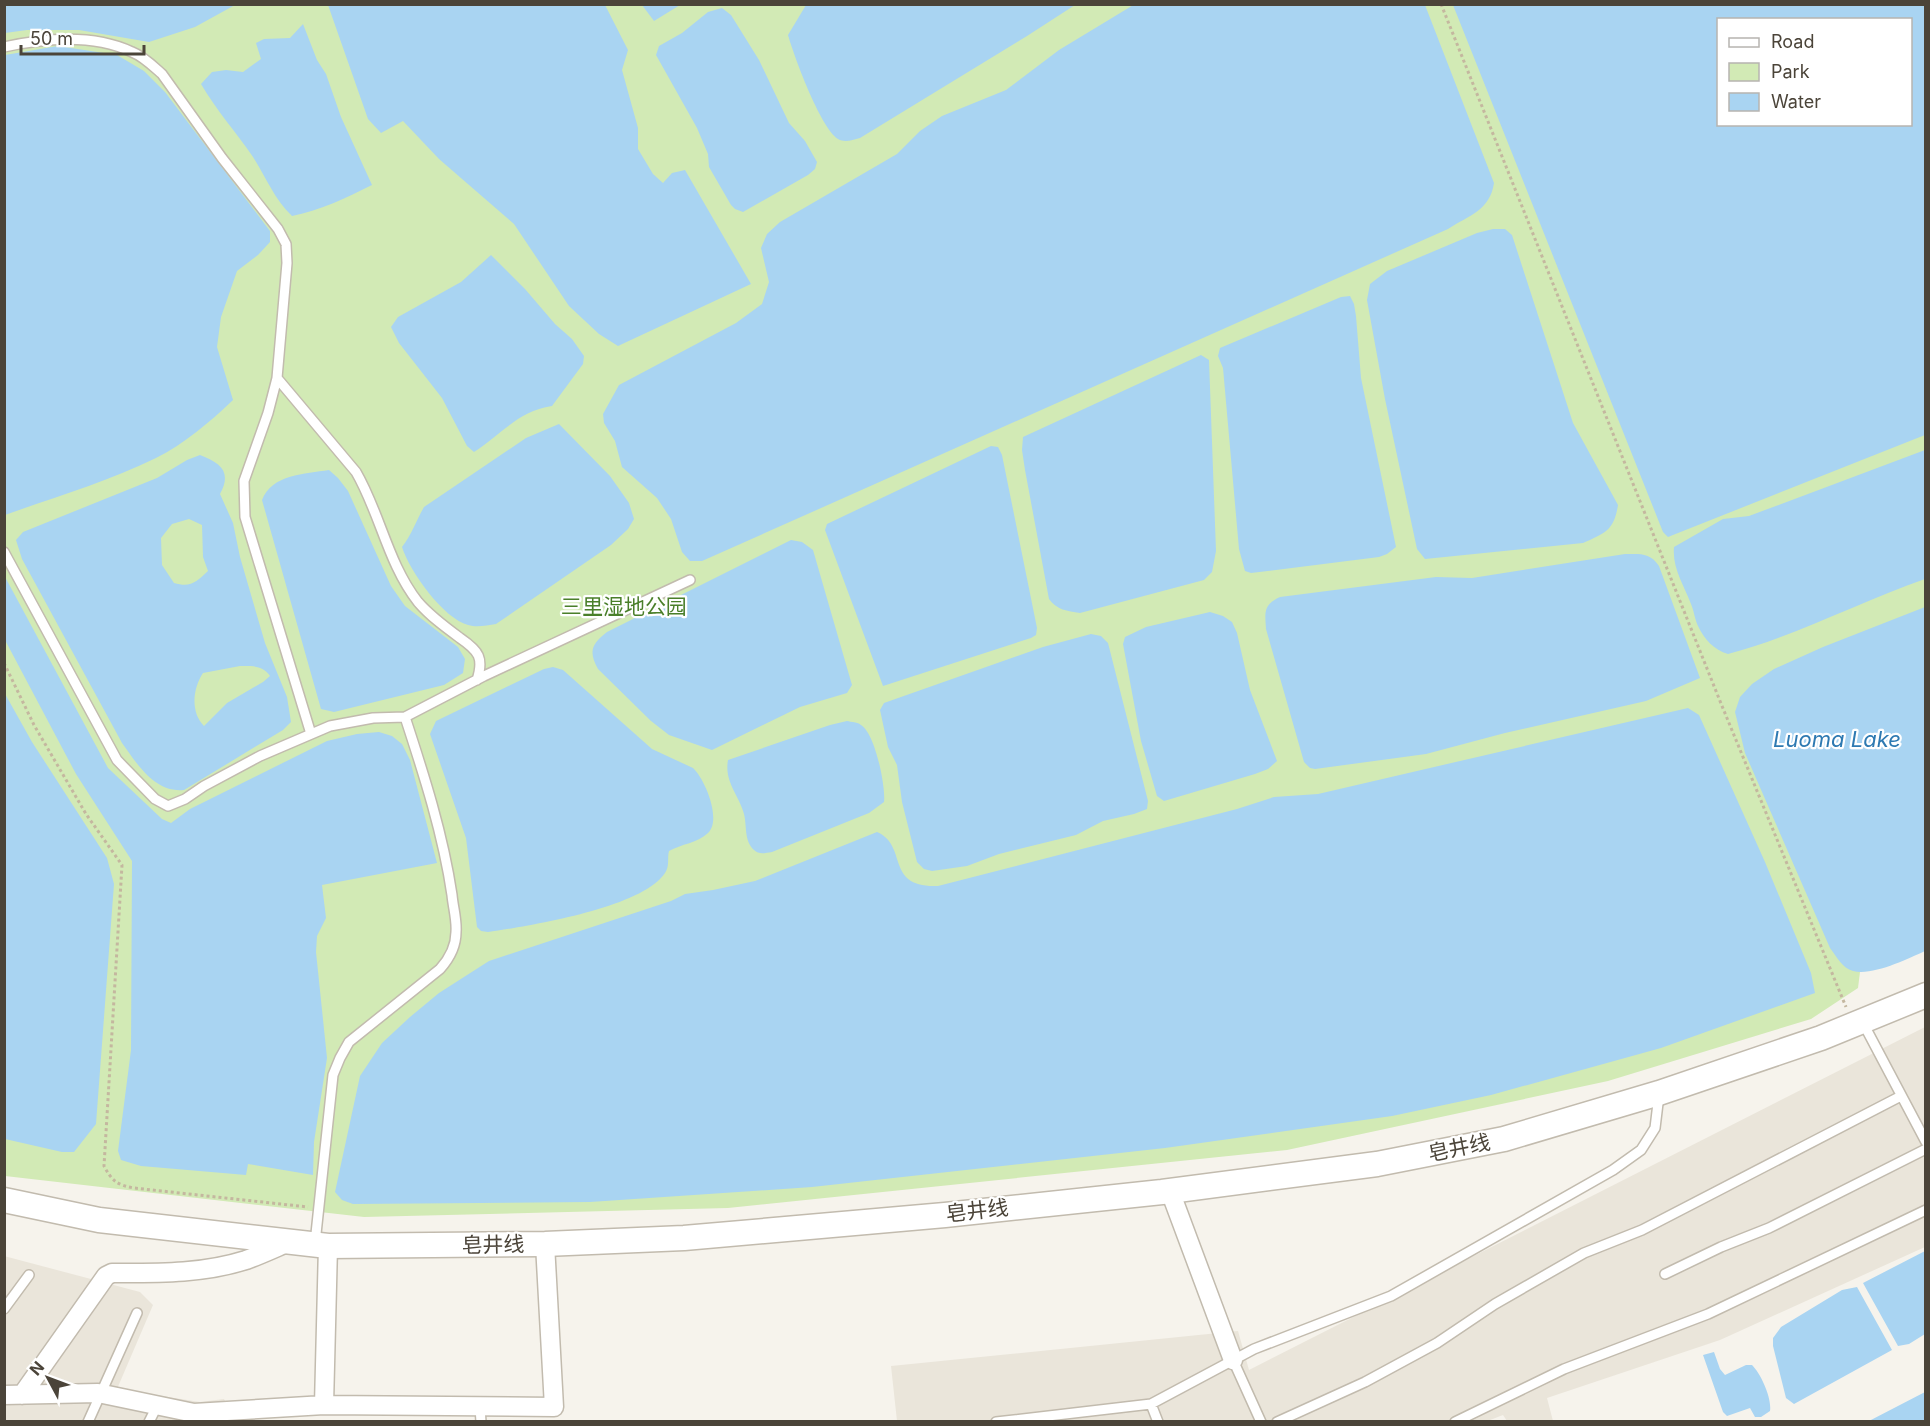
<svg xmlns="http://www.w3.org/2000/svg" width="1930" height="1426" viewBox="0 0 1930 1426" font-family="Inter,'Noto Sans SC',sans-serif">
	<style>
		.residential { fill: #eae5da }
		.green { fill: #d2eab5; fill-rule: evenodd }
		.water { fill: #a9d4f2; fill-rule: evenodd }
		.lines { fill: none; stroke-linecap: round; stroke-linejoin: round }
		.service-casing { stroke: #c2bbae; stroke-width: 12 }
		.minor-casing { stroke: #c2bbae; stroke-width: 21 }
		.tertiary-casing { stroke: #c2bbae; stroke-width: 27 }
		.path { stroke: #c4b79f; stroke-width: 3; stroke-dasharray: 3 3; stroke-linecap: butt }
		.service { stroke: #fff; stroke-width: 9 }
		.minor { stroke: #fff; stroke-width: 18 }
		.tertiary { stroke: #fff; stroke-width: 24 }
		.labels { text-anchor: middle; stroke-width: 4.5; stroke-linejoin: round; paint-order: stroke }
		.park-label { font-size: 21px; fill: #4a7f2a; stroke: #fff }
		.street-label { font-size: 21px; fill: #4b4439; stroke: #fff }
		.water-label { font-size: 22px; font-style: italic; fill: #2e7ab2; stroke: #fff }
	</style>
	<rect width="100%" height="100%" fill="#f6f3ec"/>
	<!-- residential -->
	<path class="residential" d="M 1925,1027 L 1925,1247 L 1720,1340 L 1547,1398 L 1553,1421 L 1507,1421 L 1503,1415 L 1485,1422 L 897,1421 L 891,1366 L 1238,1331 L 1249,1370 Z
		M 4,1256 L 140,1292 L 153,1305 L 117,1389 L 200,1402 L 224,1399 L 227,1405 L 219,1421 L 5,1421 Z"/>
	<!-- green -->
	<path class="green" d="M 5,5 L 1925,5 L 1925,630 L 1862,956 L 1858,988 L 1811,1019 L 1608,1081 L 1287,1150 L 728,1208 L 364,1217 L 5,1176 ZM 1718,20 L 1910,20 L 1910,124 L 1718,124 Z"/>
	<!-- water -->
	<path class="water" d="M 1135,4 L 1425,5 L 1494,183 C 1490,210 1470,215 1448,229 L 702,561 L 690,561 L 682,552 L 671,519 L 657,498 L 622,467 L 615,441 L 604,423 L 603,414 L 619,385 L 736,323 L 762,304 L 769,282 L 761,248 L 767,234 L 780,222 L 897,154 L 920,131 L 942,116 L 1006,90 L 1059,50 Z
		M 4,5 L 5,4 L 235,5 L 195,27 L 149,42 L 79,30 L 27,30 L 5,33 Z
		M 328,5 L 605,5 L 628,50 L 622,70 L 638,128 L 638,149 L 653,174 L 663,183 L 672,173 L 685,170 L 751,284 L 618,346 L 599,334 L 569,306 L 514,224 L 439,159 L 403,121 L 381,133 L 368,119 Z
		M 642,5 L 680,5 L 654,21 Z
		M 806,5 L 806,4 L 1075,5 L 1027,36 L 860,138 C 852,140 845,143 838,139 C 820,127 794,56 788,35 Z
		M 1453,5 L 1925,5 L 1925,435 L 1673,535 L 1668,537 L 1663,532 ZM 1718,20 L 1910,20 L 1910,124 L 1718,124 Z
		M 722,8 L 731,15 L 759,60 L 789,123 L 805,141 L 817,162 L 815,169 L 808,175 L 743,212 L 735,209 L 731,205 L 709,167 L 708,154 L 697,128 L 656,55 L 659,46 L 682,33 L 708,12 Z
		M 303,24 L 317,60 L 326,74 L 341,117 L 372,185 C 346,198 321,210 292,216 C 274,199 266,177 253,157 C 236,132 216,110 201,84 L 212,72 L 226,70 L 243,72 L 261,59 L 256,43 L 264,39 L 290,38 Z
		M 58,46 L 117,55 L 144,71 L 165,92 L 270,231 L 270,242 L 258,255 L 237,271 L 221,317 L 217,347 L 233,400 C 210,422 184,444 156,458 C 107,482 55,497 5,515 L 5,55 Z
		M 1493,229 L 1505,229 L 1512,235 L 1573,423 L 1618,505 C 1614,530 1606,533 1583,543 L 1425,559 L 1417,549 L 1385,399 L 1367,300 L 1370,284 L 1387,271 L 1477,233 Z
		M 491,255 L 525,289 L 555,324 L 572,339 L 584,356 L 583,364 L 552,406 C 518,411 502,434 474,452 L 467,446 L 442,398 L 399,343 L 391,327 L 398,317 L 461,282 Z
		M 1350,296 L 1354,304 L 1356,316 L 1361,378 L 1396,547 L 1387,554 L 1379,557 L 1251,573 L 1245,571 L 1239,549 L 1223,368 L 1218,356 L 1220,348 L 1341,297 Z
		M 1201,355 L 1209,360 L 1216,551 L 1212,572 L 1204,580 L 1080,613 C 1067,611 1057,610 1049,599 L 1025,470 L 1022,450 L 1023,437 Z
		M 559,424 L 610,476 L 629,503 L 634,519 L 628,529 L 611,545 L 496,624 C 487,625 478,628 468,625 C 443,618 410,572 402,547 C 412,534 416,521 424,507 L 526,438 Z
		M 991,446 L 998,447 L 1002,455 L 1037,628 L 1036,635 L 1031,638 L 883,686 L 825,530 L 827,524 Z
		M 1925,450 L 1925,579 C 1859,602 1796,636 1728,654 C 1714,650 1704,639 1698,626 C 1695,620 1694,611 1691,604 C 1684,585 1672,568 1674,547 L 1723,519 L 1749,516 Z
		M 200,455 C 221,463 232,472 220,494 L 233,523 L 240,557 L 265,643 L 287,697 L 291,722 L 283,730 L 184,790 C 155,793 137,764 122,743 L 22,559 L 16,540 L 23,532 L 157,478 L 187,460 ZM 189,519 L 202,525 L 203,557 L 208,571 C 196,582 191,588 174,583 L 162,565 L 161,538 L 172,524 ZM 240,666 C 252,666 263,665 270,676 L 263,682 L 227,703 L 204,726 C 190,712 193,688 203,673 Z
		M 329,470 L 338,478 L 348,491 L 391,586 L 405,606 L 458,647 L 465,659 L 463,673 L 444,685 L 334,712 L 321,709 L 262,500 C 272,474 305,474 329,470 Z
		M 791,540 L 802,542 L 813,550 L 852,685 L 847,693 L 800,707 L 712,750 L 669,735 L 651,721 L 598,669 C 588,651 592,644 607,632 Z
		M 1625,554 C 1639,554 1650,552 1659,566 L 1700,678 L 1646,701 L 1505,733 L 1426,754 L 1315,769 L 1310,768 L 1304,762 L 1266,629 C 1265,612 1263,605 1280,597 L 1436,577 L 1472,578 Z
		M 4,575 L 108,768 L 162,819 L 171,823 L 190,809 L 327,741 L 357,734 L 379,732 L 392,736 L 402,744 L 410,760 L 437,863 L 322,885 L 326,918 L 317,936 L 316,952 L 327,1058 L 314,1142 L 313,1175 L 248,1164 L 246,1175 L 141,1166 L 121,1160 L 118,1151 L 131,1050 L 132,861 L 76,774 L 5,640 Z
		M 1925,607 L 1925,951 C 1907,959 1873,976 1853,971 C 1842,968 1837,957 1830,948 L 1745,753 L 1735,712 L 1740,697 L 1752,684 L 1774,669 L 1823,647 Z
		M 1210,612 L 1223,616 L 1232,622 L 1237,633 L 1250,690 L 1277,761 L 1268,769 L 1255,774 L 1164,801 L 1157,796 L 1141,741 L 1123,644 L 1125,637 L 1146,627 Z
		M 1091,634 L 1101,636 L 1108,643 L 1148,801 L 1147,809 L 1134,814 L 1103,821 L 1076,835 L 999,854 L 967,866 L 932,871 L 924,869 L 917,862 L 902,802 L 897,765 L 888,747 L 880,710 L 884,703 L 1043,647 Z
		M 553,667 L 563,670 L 652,749 L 693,768 C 705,779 722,820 708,833 C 698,843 681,844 669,851 C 667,858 670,866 665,873 C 642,908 529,926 488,932 L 481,931 L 477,927 L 466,838 L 430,734 L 436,721 L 544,669 Z
		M 4,692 L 32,742 L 107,858 L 114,884 L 96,1124 L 74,1152 L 62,1152 L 5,1139 Z
		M 1688,708 L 1699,715 L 1765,862 L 1811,973 L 1815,993 L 1661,1048 L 1491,1095 L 1392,1116 L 1165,1148 L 812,1187 L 590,1202 L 353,1204 L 342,1200 L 335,1192 L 360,1076 L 382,1043 L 410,1017 L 439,993 L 489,961 L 671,901 L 685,894 L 713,890 L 755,881 L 877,832 C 909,846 884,888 938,886 L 1237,809 L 1274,797 L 1318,794 Z
		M 847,721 C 851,722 858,722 861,725 C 875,733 886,787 884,802 L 869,813 L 772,852 C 765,853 759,855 754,850 C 744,841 747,826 744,814 C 739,795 724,782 728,760 L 830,725 Z
		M 1925,1251 L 1925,1334 L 1909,1344 L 1898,1346 L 1863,1283 Z
		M 1857,1287 L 1892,1350 L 1794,1404 L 1786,1398 L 1773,1346 L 1773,1338 L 1781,1327 L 1842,1290 Z
		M 1714,1352 L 1720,1369 L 1725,1375 L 1746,1365 L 1752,1365 C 1761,1374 1772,1398 1770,1411 L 1761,1417 L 1755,1417 L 1750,1408 L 1727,1416 L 1723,1412 L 1703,1355 Z
		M 1925,1392 L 1925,1421 L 1869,1421 Z"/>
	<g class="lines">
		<!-- service casing -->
		<g class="service-casing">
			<path id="service" d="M 4,47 C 45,38 94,34 132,52 C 143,56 153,66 162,74 L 222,158 L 278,229 L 286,244 L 287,263 L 277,378 L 268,413 L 244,481 L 245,517 L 311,734
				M 277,378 L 356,472 C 380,513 388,564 418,602 C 430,616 445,627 460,638 C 479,651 484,658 477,680
				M 4,552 L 117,760 L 155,799 L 168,806 L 185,799 L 204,786 L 260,756 L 330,726 L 373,718 L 405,717 L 484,676 L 690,580
				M 1862,1021 L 1926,1142
				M 315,1243 L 333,1075 L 340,1058 L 349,1042 L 440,969 C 449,959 456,947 456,932 C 457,920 453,907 452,895 C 443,834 424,775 405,717
				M 1665,1274 L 1721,1247 L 1769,1228 L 1926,1149
				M 4,1309 L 29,1275
				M 1233,1360 L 1261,1422
				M 1151,1404 L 1158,1422
				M 480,1407 L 481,1422
				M 88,1422 L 137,1313
				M 149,1422 L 157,1406
				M 996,1422 L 1151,1404 L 1254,1349 L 1391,1296 L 1613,1170 L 1641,1150 L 1655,1128 L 1659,1095
				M 1277,1422 L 1365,1382 L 1437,1343 L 1495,1304 L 1584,1253 L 1642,1230 L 1901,1096
				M 1455,1422 L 1564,1369 L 1708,1314 L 1926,1210"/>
		</g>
		<!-- minor casing -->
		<g class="minor-casing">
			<path id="minor" d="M 1170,1191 L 1233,1360
				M 4,1395 L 98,1393 L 194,1413 L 324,1405 L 554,1407 L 545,1244
				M 22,1395 L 106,1276 L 112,1273 C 157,1273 202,1274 246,1260 C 260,1255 275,1248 289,1242
				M 324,1405 L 328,1246"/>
		</g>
		<!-- tertiary casing -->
		<g class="tertiary-casing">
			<path id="tertiary" d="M 4,1200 L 99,1220 L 328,1246 L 545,1244 L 684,1238 L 945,1215 L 1162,1192 L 1377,1164 L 1504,1139 L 1659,1093 L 1821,1038 L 1926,995"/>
		</g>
		<!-- path -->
		<path class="path" d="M 1441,4 L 1722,706 L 1846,1007
			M 4,663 L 34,725 L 86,814 L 122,865 L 104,1166 C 112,1181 117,1185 134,1188 L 308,1207"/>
		<!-- service -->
		<use href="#service" class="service"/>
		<!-- minor -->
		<use href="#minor" class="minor"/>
		<!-- tertiary -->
		<use href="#tertiary" class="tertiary"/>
	</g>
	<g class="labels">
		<!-- park labels -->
		<g class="park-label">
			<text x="624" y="614">三里湿地公园</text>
		</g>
		<!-- street labels -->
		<g class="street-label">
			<text transform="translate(1459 1148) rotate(-11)" y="7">皂井线</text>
			<text transform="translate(977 1211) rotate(-6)" y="7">皂井线</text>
			<text transform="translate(493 1245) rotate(-1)" y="7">皂井线</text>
		</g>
		<!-- water labels -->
		<g class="water-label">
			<text x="1837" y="747">Luoma Lake</text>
		</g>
	</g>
	<!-- border -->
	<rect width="1930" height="1426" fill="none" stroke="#4b4439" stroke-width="12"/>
	<!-- legend -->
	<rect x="1717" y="18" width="195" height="108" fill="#ffffff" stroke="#b7b4b0" stroke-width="1.5"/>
	<rect x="1729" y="38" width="30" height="9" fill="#ffffff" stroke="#b7b4b0" stroke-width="1.5"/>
	<text x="1771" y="48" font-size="18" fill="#4b4439">Road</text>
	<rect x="1729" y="63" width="30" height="18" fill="#d2eab5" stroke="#b7b4b0" stroke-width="1.5"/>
	<text x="1771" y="78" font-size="18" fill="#4b4439">Park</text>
	<rect x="1729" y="93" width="30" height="18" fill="#a9d4f2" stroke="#b7b4b0" stroke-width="1.5"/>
	<text x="1771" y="108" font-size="18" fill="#4b4439">Water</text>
	<!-- north arrow -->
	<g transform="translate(48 1378) rotate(311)" stroke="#ffffff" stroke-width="4.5" paint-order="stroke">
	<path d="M0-4.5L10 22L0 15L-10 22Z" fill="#4b4439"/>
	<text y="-9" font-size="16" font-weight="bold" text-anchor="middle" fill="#4b4439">N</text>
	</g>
	<!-- scale -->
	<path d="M21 45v9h123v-9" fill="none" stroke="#4b4439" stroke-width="3"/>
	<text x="30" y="45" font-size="18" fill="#4b4439" stroke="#ffffff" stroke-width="4.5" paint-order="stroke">50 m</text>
</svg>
